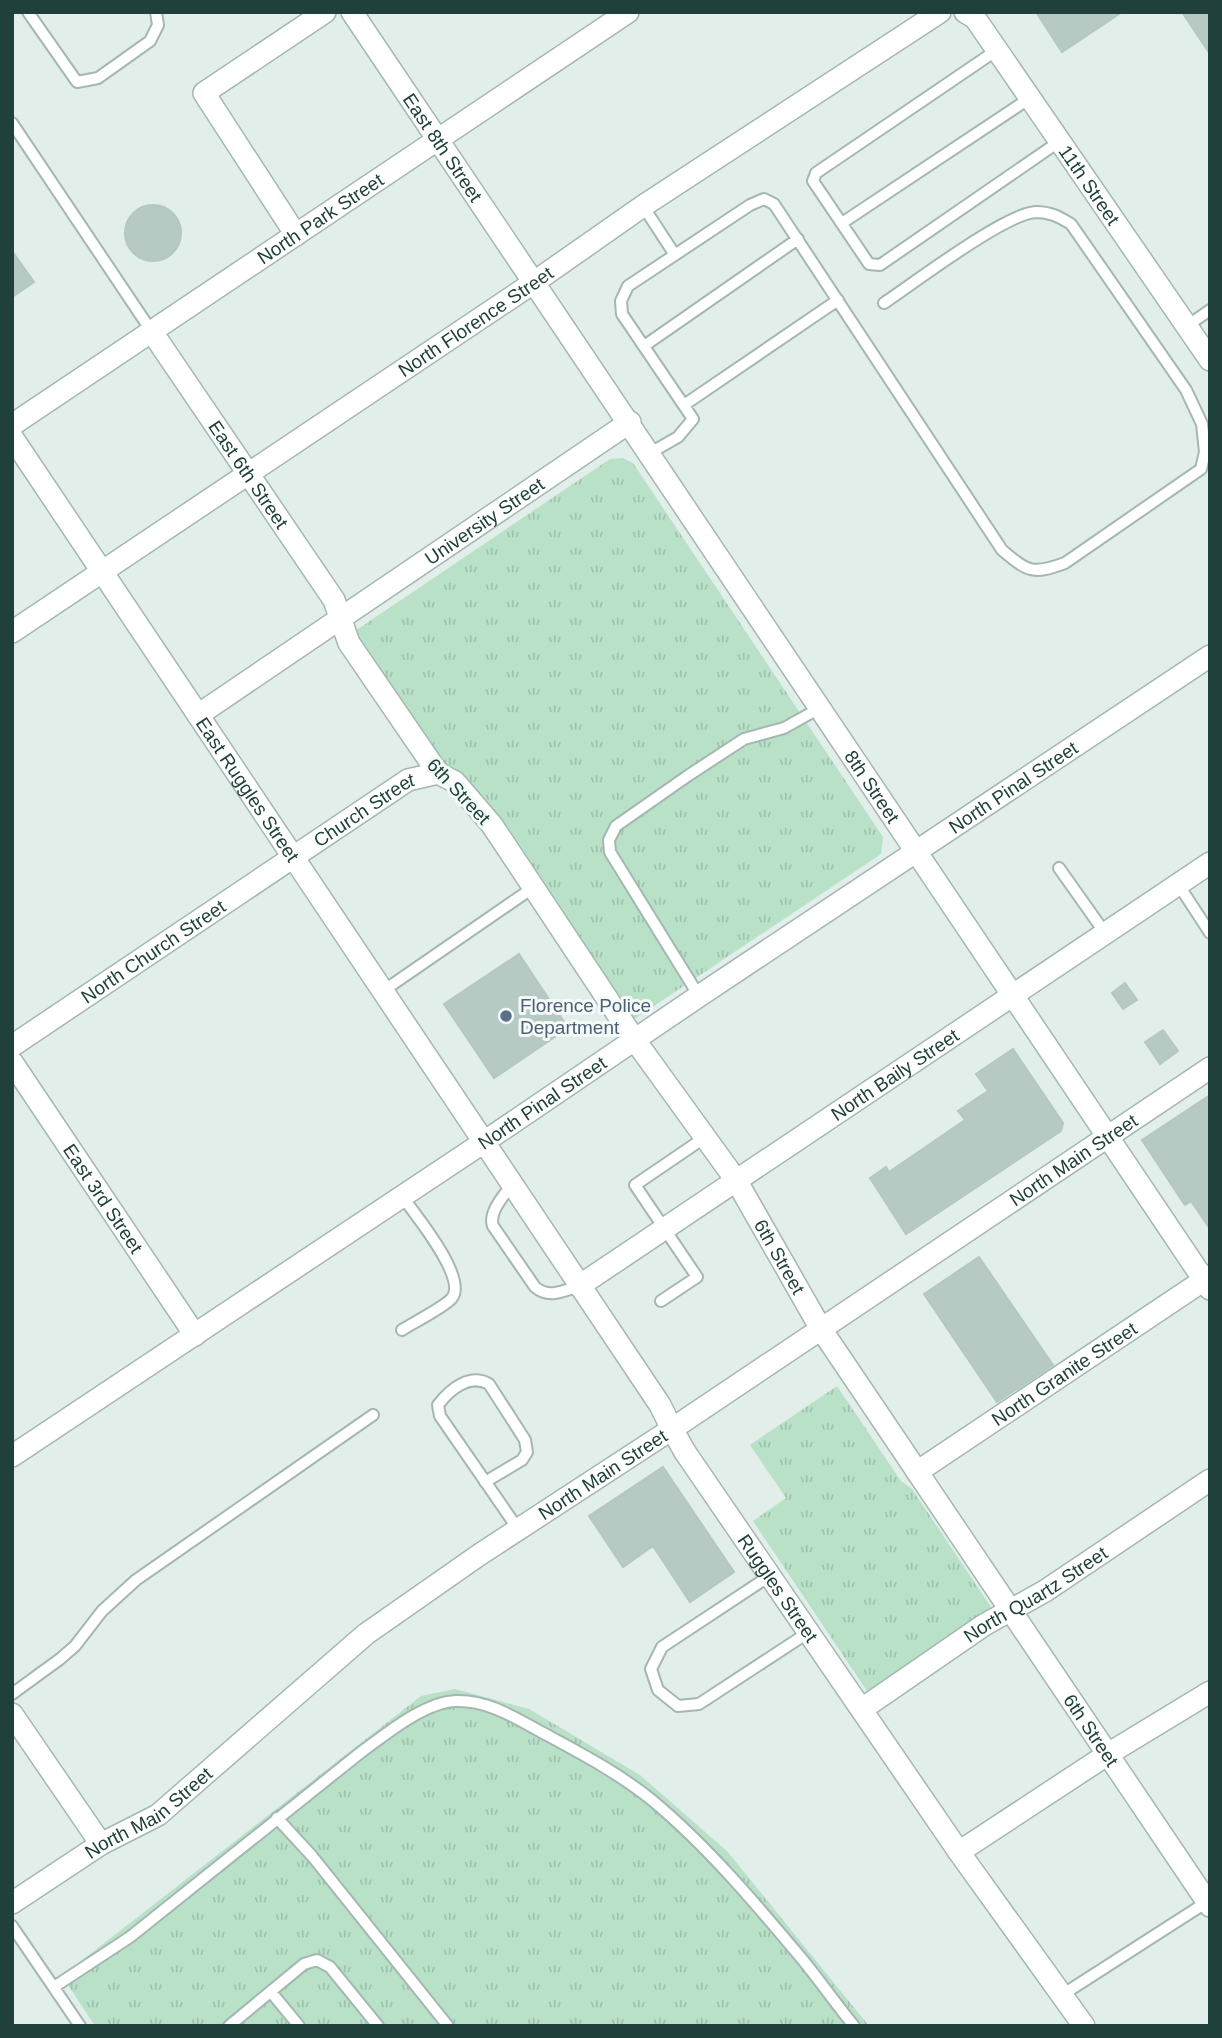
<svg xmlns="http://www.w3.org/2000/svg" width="1222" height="2038" viewBox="0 0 1222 2038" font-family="Helvetica,sans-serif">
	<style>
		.park { fill: url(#park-tufts) }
		.building { fill: #b7c9c3; stroke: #b4c8c2; stroke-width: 2 }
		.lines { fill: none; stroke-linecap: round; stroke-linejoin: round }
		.service-casing { stroke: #a4b7b2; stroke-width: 14 }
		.minor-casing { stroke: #a4b7b2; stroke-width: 24 }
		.tertiary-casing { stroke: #a4b7b2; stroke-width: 24 }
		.service { stroke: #fff; stroke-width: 10 }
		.minor { stroke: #fff; stroke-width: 21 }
		.tertiary { stroke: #fff; stroke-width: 21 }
		.service-dot { fill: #5c6f8a; stroke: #f3faf7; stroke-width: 2.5 }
		.labels { text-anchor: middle; stroke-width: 6; stroke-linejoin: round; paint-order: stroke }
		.street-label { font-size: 19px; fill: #20413b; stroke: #f3faf7 }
		.service-label { font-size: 19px; fill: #4e5e75; stroke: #f3faf7; text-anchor: start }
	</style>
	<defs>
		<pattern id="park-tufts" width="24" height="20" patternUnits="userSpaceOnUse" patternTransform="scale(1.75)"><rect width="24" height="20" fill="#b9e1c8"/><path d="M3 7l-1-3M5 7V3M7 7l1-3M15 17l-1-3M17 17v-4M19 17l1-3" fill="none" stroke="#9fc2ad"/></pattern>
	</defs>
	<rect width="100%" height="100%" fill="#e2eeea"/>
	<!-- park -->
	<path class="park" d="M 623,458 L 633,463 L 883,837 L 881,854 L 636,1018 L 625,1018 L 445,767 L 352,633 L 610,459 Z
		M 837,1386 L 901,1481 L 912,1489 L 991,1607 L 867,1691 L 753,1521 L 786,1498 L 750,1445 Z
		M 455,1689 L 529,1709 L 640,1775 L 727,1851 L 869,2026 L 95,2026 L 62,1976 L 421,1696 Z"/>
	<!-- building -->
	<path class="building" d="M 1036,12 L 1122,12 L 1062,52 Z
		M 1182,12 L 1210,12 L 1210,54 Z
		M125 233a28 28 0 1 1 56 0a28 28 0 1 1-56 0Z
		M 12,251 L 34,282 L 12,297 Z
		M 519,954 L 568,1028 L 494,1078 L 444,1004 Z
		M 1125,983 L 1137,1000 L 1123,1009 L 1112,993 Z
		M 1163,1030 L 1178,1051 L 1160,1064 L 1145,1042 Z
		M 1013,1049 L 1063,1123 L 1061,1131 L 906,1234 L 870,1178 L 886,1167 L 889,1172 L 965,1120 L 958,1111 L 988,1091 L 976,1074 Z
		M 1210,1095 L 1210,1229 L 1191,1201 L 1185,1205 L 1142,1140 Z
		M 979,1257 L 1053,1365 L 997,1402 L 924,1294 Z
		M 663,1467 L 734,1572 L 690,1602 L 653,1546 L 623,1567 L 589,1516 Z"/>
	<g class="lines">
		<!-- service casing -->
		<g class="service-casing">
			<path id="service" d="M 28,12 L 77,82 L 98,78 L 150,41 L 158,25 L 156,12
				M 997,50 L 816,173 L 813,181 L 869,264 L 880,265 L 1060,141
				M 12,123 L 152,332
				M 643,206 L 675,255
				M 842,223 L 1030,98
				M 1187,326 L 1210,310
				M 644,346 L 798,239
				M 684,405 L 838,300
				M 650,453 L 678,437 L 693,419 L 622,314 L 621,301 L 628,286 L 750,205 L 764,199 L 774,204 L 1002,550 C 1028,572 1033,575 1065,563 L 1201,469 L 1205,452 L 1202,424 L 1186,390 L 1071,224 C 1059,217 1051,212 1036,212 C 1006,213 914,283 884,303
				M 1059,868 L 1105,933
				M 1178,884 L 1210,933
				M 383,991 L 534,887
				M 699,996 L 610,852 L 609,840 L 616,826 L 689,775 L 744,739 L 784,728 L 820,708
				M 512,1184 C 504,1196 488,1212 493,1226 L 535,1287 C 549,1299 563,1291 579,1286
				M 401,1195 C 414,1213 468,1278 452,1298 C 446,1306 413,1323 402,1330
				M 661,1301 L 697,1277 L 635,1185 L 704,1138
				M 485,1482 L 522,1460 L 527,1452 L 525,1440 L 489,1384 C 470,1373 450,1389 438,1405 L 440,1416 L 518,1529
				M 771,1575 L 662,1647 L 651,1669 L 658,1690 L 678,1706 L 699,1704 L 809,1632
				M 12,1694 L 60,1659 L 75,1646 L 102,1611 L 136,1580 L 373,1415
				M 277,1818 L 312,1856 L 448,2026
				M 12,1926 L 80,2026
				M 54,1987 L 130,1937 L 360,1753 C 385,1735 424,1702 456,1701 C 489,1700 517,1719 545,1734 C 582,1754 620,1774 653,1801 C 708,1847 756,1904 802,1959 C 820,1981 836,2004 854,2026
				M 271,1992 L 299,2026
				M 1062,1995 L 1210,1900
				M 229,2026 L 304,1964 L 317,1960 L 330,1967 L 378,2026"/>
		</g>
		<!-- minor casing -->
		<g class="minor-casing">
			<g id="minor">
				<path id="s1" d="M 352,12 L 1210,1289"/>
				<path id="s2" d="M 965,12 L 975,18 L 1210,360"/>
				<path d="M 296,235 L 204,93 L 325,12"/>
				<path id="s3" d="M 152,332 L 334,600 L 349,643 L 438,773 L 455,782 L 492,825 L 634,1039 L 736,1180 L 821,1329 L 1210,1906"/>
				<path id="s4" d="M 12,425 L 628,12"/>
				<path id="s5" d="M 12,632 L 533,283 L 643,206 L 940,12"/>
				<path id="s6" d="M 198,715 L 630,422"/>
				<path id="s7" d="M 12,1046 L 408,780 L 438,773"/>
				<path id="s8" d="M 12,1062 L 195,1335"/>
				<path id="s9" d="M 579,1286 L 1210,863"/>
				<path id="s10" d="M 12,1456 L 484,1142 L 699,996 L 1210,656"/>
				<path id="s11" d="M 917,1472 L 1210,1276"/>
				<path id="s12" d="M 862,1709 L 984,1625 L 1045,1591 L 1210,1480"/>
				<path d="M 12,1714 L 101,1844"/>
				<path d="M 959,1852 L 1108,1754 L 1210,1692"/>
				<path id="s13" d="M 12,1903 L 101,1844 L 158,1815 L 366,1634 L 479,1555 L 672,1429 L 685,1452 L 959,1852 L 1084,2026"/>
			</g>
		</g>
		<!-- tertiary casing -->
		<g class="tertiary-casing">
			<g id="tertiary">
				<path id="s14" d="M 12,437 L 660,1405 L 672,1429 L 1210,1068"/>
			</g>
		</g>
		<!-- service -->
		<use href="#service" class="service"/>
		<!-- minor -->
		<use href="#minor" class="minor"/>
		<!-- tertiary -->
		<use href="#tertiary" class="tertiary"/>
	</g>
	<!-- markers -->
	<circle class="service-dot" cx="506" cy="1016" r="7"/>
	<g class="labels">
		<!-- street labels -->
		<g class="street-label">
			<text dy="7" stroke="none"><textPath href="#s1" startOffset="163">East 8th Street</textPath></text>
			<text dy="7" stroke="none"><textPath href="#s2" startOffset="214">11th Street</textPath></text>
			<text dy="7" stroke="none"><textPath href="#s4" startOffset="371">North Park Street</textPath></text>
			<text dy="7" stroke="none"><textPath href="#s5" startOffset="558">North Florence Street</textPath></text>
			<text dy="7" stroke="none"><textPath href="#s3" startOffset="172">East 6th Street</textPath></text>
			<text dy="7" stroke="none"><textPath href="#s6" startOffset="346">University Street</textPath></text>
			<text dy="7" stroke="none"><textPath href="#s1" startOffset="933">8th Street</textPath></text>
			<text dy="7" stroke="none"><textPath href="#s10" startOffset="1204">North Pinal Street</textPath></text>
			<text dy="7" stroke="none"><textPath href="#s14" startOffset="424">East Ruggles Street</textPath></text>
			<text transform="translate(459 791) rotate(47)" y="7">6th Street</text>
			<text dy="7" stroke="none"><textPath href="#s7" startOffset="424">Church Street</textPath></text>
			<text dy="7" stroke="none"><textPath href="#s7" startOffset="170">North Church Street</textPath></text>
			<text dy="7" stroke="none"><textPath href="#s9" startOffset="380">North Baily Street</textPath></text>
			<text dy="7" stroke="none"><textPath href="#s10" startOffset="637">North Pinal Street</textPath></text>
			<text dy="7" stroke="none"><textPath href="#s14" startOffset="1675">North Main Street</textPath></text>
			<text dy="7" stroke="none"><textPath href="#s8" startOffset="164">East 3rd Street</textPath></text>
			<text dy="7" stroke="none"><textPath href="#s3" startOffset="1122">6th Street</textPath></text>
			<text dy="7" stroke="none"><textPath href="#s11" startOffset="177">North Granite Street</textPath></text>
			<text dy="7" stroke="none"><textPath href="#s13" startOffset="732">North Main Street</textPath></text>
			<text dy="7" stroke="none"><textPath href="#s13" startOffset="1006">Ruggles Street</textPath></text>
			<text dy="7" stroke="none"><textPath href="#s12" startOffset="208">North Quartz Street</textPath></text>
			<text dy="7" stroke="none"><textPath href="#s3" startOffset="1689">6th Street</textPath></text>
			<text dy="7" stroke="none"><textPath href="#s13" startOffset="164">North Main Street</textPath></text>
		</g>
		<!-- service labels -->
		<g class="service-label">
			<text x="520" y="1012">Florence Police<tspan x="520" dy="22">Department</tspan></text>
		</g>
	</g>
	<!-- border -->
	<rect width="1222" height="2038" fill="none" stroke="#20413b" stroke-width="28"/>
</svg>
